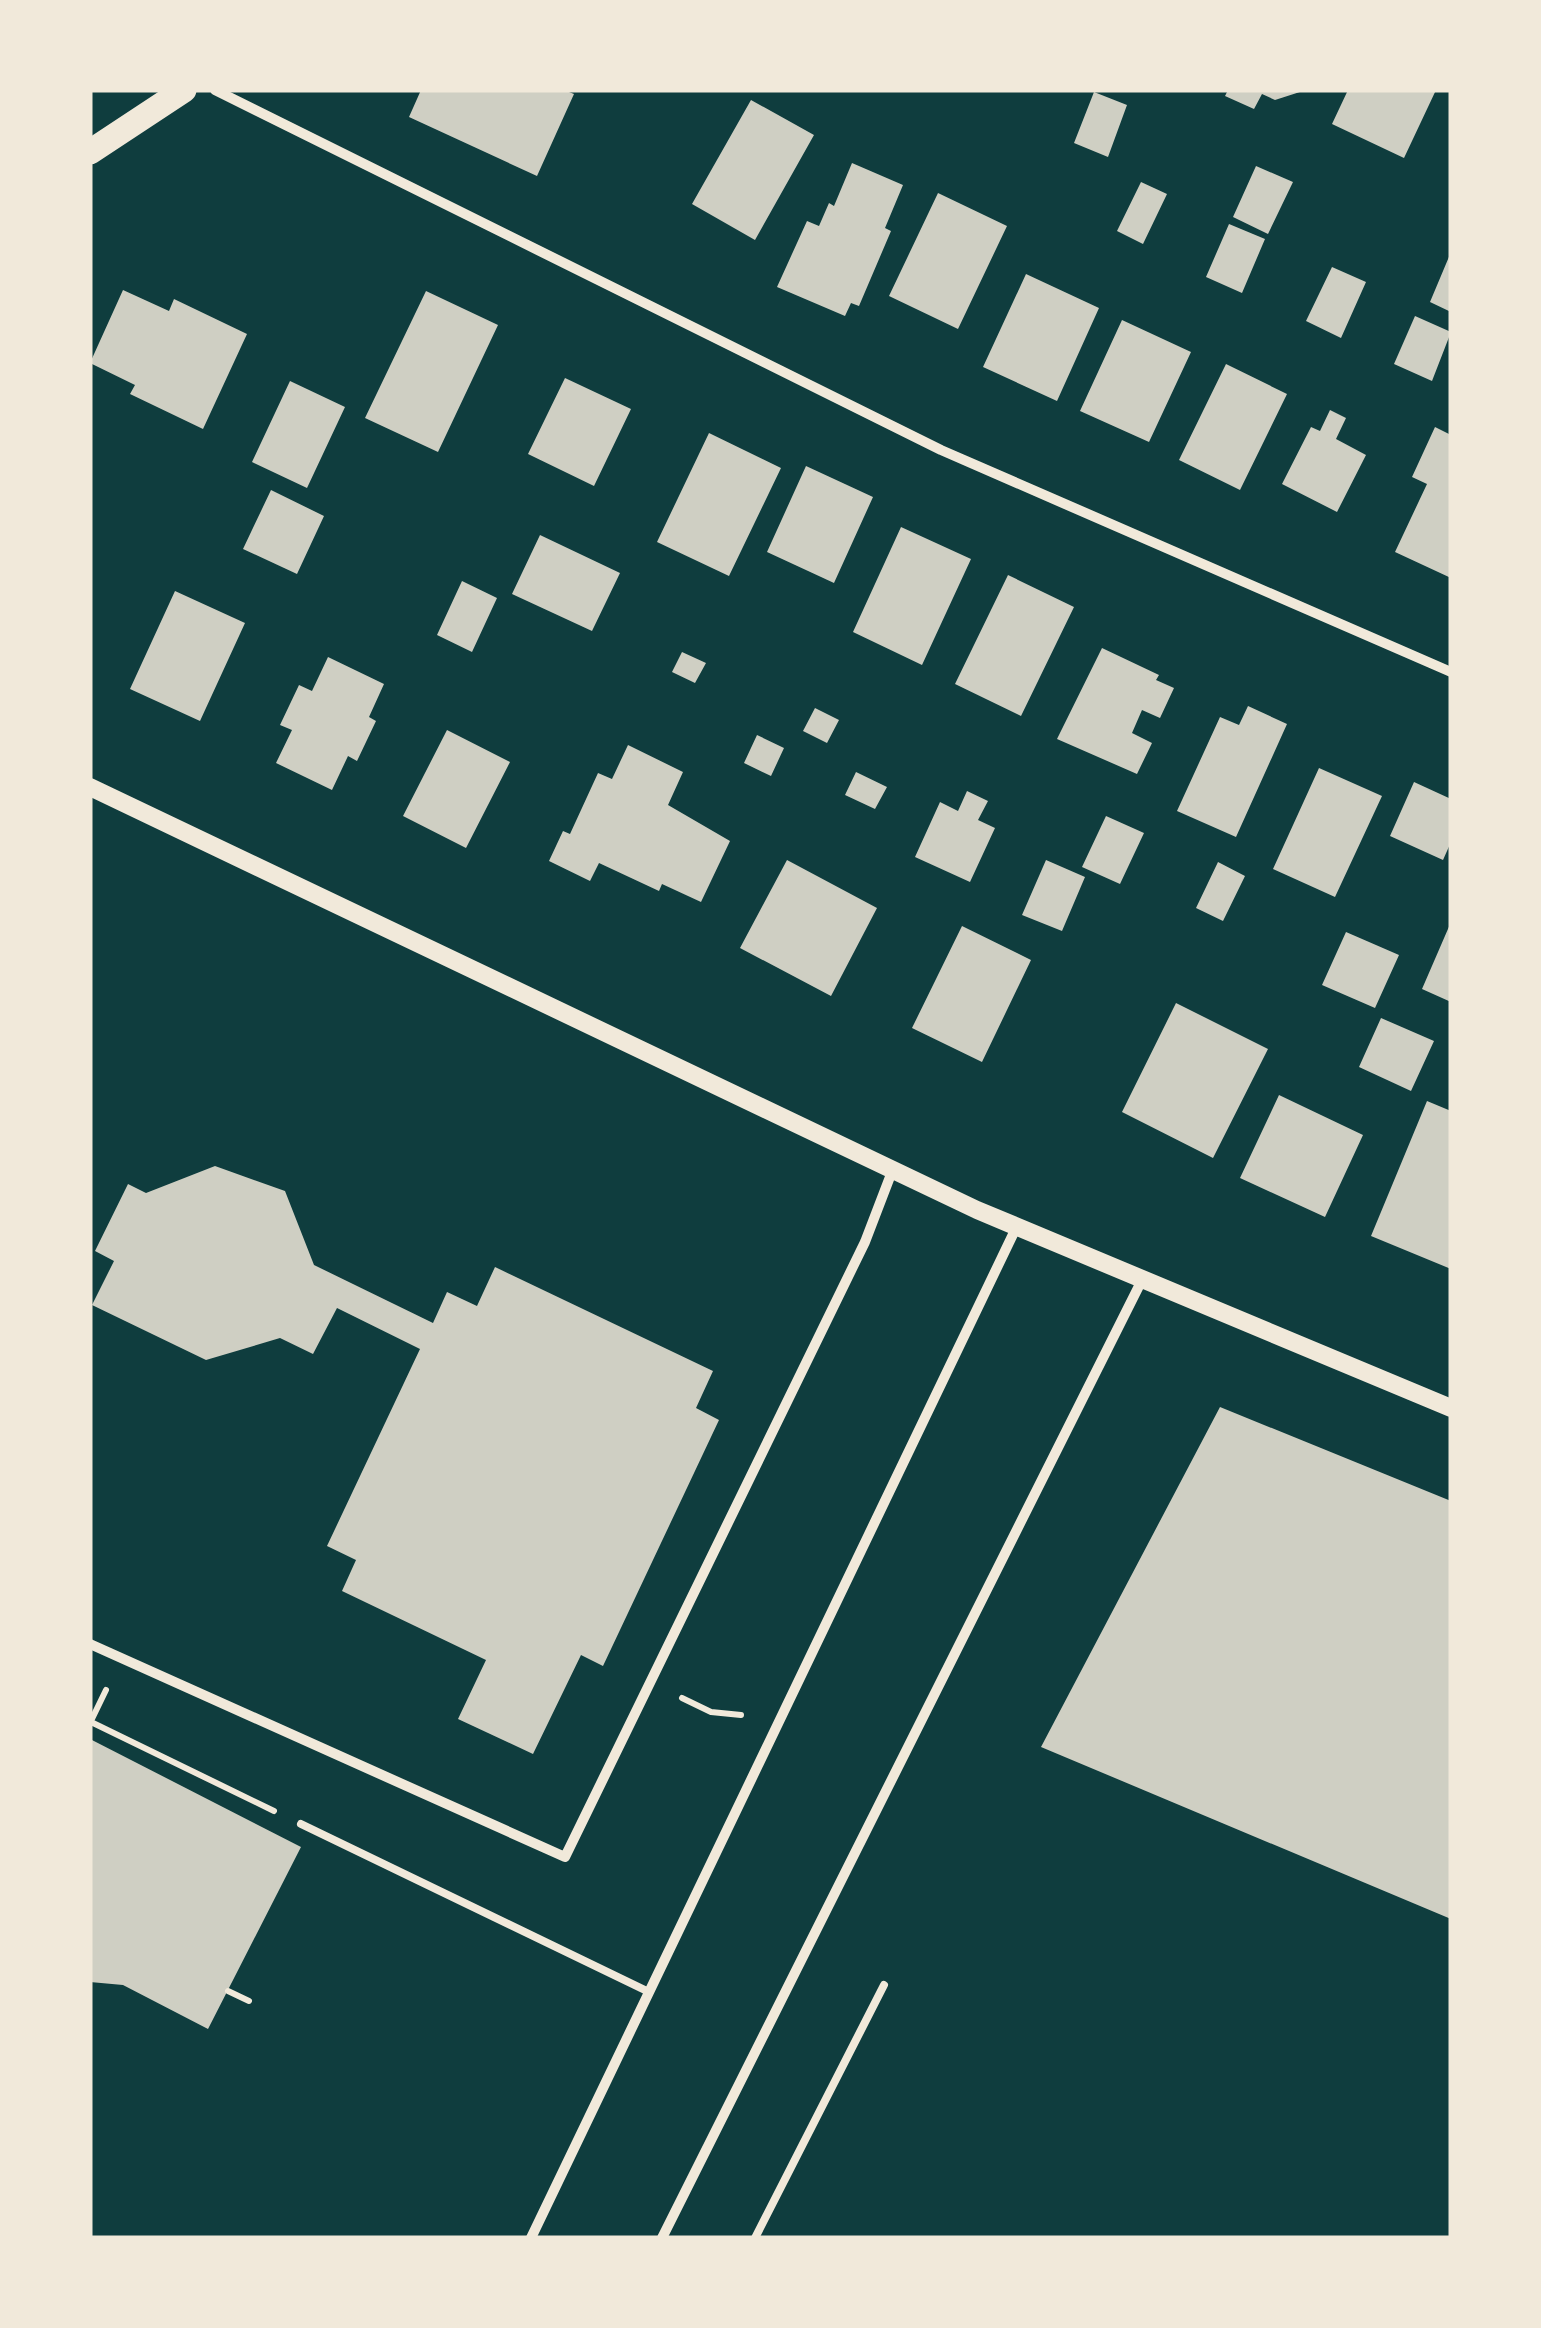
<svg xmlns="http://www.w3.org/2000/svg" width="1541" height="2328" viewBox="0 0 1541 2328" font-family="'PT Sans',sans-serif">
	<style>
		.building { fill: #cfcfc3 }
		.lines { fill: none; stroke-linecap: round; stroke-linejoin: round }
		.path { stroke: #f1e9da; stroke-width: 6 }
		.service { stroke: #f1e9da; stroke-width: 8 }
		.minor { stroke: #f1e9da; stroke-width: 10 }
		.tertiary { stroke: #f1e9da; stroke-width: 18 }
		.primary { stroke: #f1e9da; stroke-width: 25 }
	</style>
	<rect width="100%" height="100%" fill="#0f3d3e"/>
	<!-- building -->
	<path class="building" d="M 421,90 L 564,90 L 574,94 L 537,176 L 409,117 Z
		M 1228,90 L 1303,90 L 1303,91 L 1275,100 L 1262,94 L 1254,109 L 1225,96 Z
		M 1348,90 L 1436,90 L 1404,158 L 1332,124 Z
		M 1094,92 L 1127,105 L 1108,157 L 1074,143 Z
		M 751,100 L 814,135 L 755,240 L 692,204 Z
		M 852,163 L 903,185 L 885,228 L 891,231 L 859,306 L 851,303 L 845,316 L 777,287 L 807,221 L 819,226 L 829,203 L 834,206 Z
		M 1256,166 L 1293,182 L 1268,234 L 1233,217 Z
		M 1141,182 L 1167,194 L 1143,244 L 1117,231 Z
		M 938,193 L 1007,226 L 958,329 L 889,296 Z
		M 1229,224 L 1265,239 L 1242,293 L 1206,277 Z
		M 1451,252 L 1451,312 L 1430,302 Z
		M 1332,267 L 1366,282 L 1341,338 L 1306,321 Z
		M 1026,274 L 1099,308 L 1057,401 L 983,367 Z
		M 123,290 L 169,311 L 174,299 L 247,334 L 203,429 L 130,394 L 135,385 L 90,363 Z
		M 426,291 L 498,325 L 438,452 L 365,418 Z
		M 1415,316 L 1451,332 L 1432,381 L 1394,364 Z
		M 1122,320 L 1191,352 L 1149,442 L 1080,411 Z
		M 1226,364 L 1287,394 L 1240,490 L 1179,460 Z
		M 565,378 L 631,409 L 594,486 L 528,454 Z
		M 290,381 L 345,407 L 307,488 L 252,462 Z
		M 1330,410 L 1346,418 L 1336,439 L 1366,455 L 1337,512 L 1282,484 L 1311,427 L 1320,431 Z
		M 1435,427 L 1451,435 L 1451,578 L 1395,552 L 1427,484 L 1412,477 Z
		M 709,433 L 781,468 L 729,576 L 657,542 Z
		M 806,466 L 873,497 L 834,583 L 767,552 Z
		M 271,490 L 324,516 L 297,574 L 243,549 Z
		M 901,527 L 971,559 L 922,665 L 853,632 Z
		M 540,535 L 620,573 L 592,631 L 512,594 Z
		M 1008,575 L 1074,607 L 1021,716 L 955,684 Z
		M 462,581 L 497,598 L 472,652 L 437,635 Z
		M 175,591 L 245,623 L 200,721 L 130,689 Z
		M 1102,648 L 1159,675 L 1156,680 L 1174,688 L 1160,718 L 1142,710 L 1132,733 L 1152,743 L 1137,774 L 1057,739 Z
		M 682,652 L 706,663 L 695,683 L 672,672 Z
		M 328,657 L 384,684 L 369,717 L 376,721 L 357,761 L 348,756 L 332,790 L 276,763 L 292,730 L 280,725 L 299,685 L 312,691 Z
		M 1248,706 L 1287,724 L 1236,837 L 1177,811 L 1220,717 L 1239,725 Z
		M 815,708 L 839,720 L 827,743 L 803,731 Z
		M 447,730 L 510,762 L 466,848 L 403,816 Z
		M 757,735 L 784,748 L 771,776 L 744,763 Z
		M 628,745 L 683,772 L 668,805 L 730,841 L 701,902 L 662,884 L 659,891 L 599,863 L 590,881 L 549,861 L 563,831 L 570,834 L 598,773 L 612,779 Z
		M 1319,768 L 1382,796 L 1335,897 L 1273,869 Z
		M 856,772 L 887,787 L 875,809 L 845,795 Z
		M 1414,782 L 1451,799 L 1451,842 L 1443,860 L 1390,836 Z
		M 967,791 L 988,801 L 978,820 L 995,828 L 970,882 L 915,857 L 940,802 L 958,811 Z
		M 1106,816 L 1144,833 L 1120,884 L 1082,867 Z
		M 787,860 L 877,908 L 831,996 L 740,948 Z
		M 1046,860 L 1085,877 L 1062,931 L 1022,915 Z
		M 1218,862 L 1245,876 L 1223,921 L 1196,908 Z
		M 1451,922 L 1451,1002 L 1422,989 Z
		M 962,926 L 1031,960 L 982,1062 L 912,1028 Z
		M 1346,932 L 1399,955 L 1375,1008 L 1322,985 Z
		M 1176,1003 L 1268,1049 L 1213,1158 L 1122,1112 Z
		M 1381,1018 L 1434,1041 L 1411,1091 L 1359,1067 Z
		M 1279,1095 L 1363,1135 L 1325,1217 L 1240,1178 Z
		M 1427,1101 L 1451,1111 L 1451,1269 L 1371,1236 Z
		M 215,1166 L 285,1191 L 314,1265 L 433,1323 L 447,1292 L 477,1306 L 495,1267 L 713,1371 L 696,1408 L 719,1420 L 603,1666 L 581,1655 L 533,1754 L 458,1719 L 486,1660 L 342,1591 L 356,1560 L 327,1546 L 420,1349 L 337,1308 L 313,1354 L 280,1338 L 206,1360 L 92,1305 L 114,1261 L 95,1251 L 128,1184 L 146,1193 Z
		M 1220,1407 L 1451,1501 L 1451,1919 L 1041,1747 Z
		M 90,1739 L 301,1847 L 208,2029 L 123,1985 L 90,1982 Z"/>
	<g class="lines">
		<!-- path -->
		<path class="path" d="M 682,1698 L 711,1712 L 741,1715
			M 91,1722 L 274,1811
			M 90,1723 L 106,1690
			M 228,1991 L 249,2001"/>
		<!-- service -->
		<path class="service" d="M 301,1824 L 649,1992
			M 755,2238 L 884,1985"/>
		<!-- minor -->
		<path class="minor" d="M 215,90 L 941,450 L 1451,672
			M 90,1644 L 565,1857 L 865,1242 L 893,1169
			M 531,2238 L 1017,1226
			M 662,2238 L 1143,1278"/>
		<!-- tertiary -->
		<path class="tertiary" d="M 90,787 L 977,1210 L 1451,1408"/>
		<!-- primary -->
		<path class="primary" d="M 90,152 L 184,90"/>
	</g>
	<!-- border -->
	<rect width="1541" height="2328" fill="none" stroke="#f1e9da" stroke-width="185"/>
</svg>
